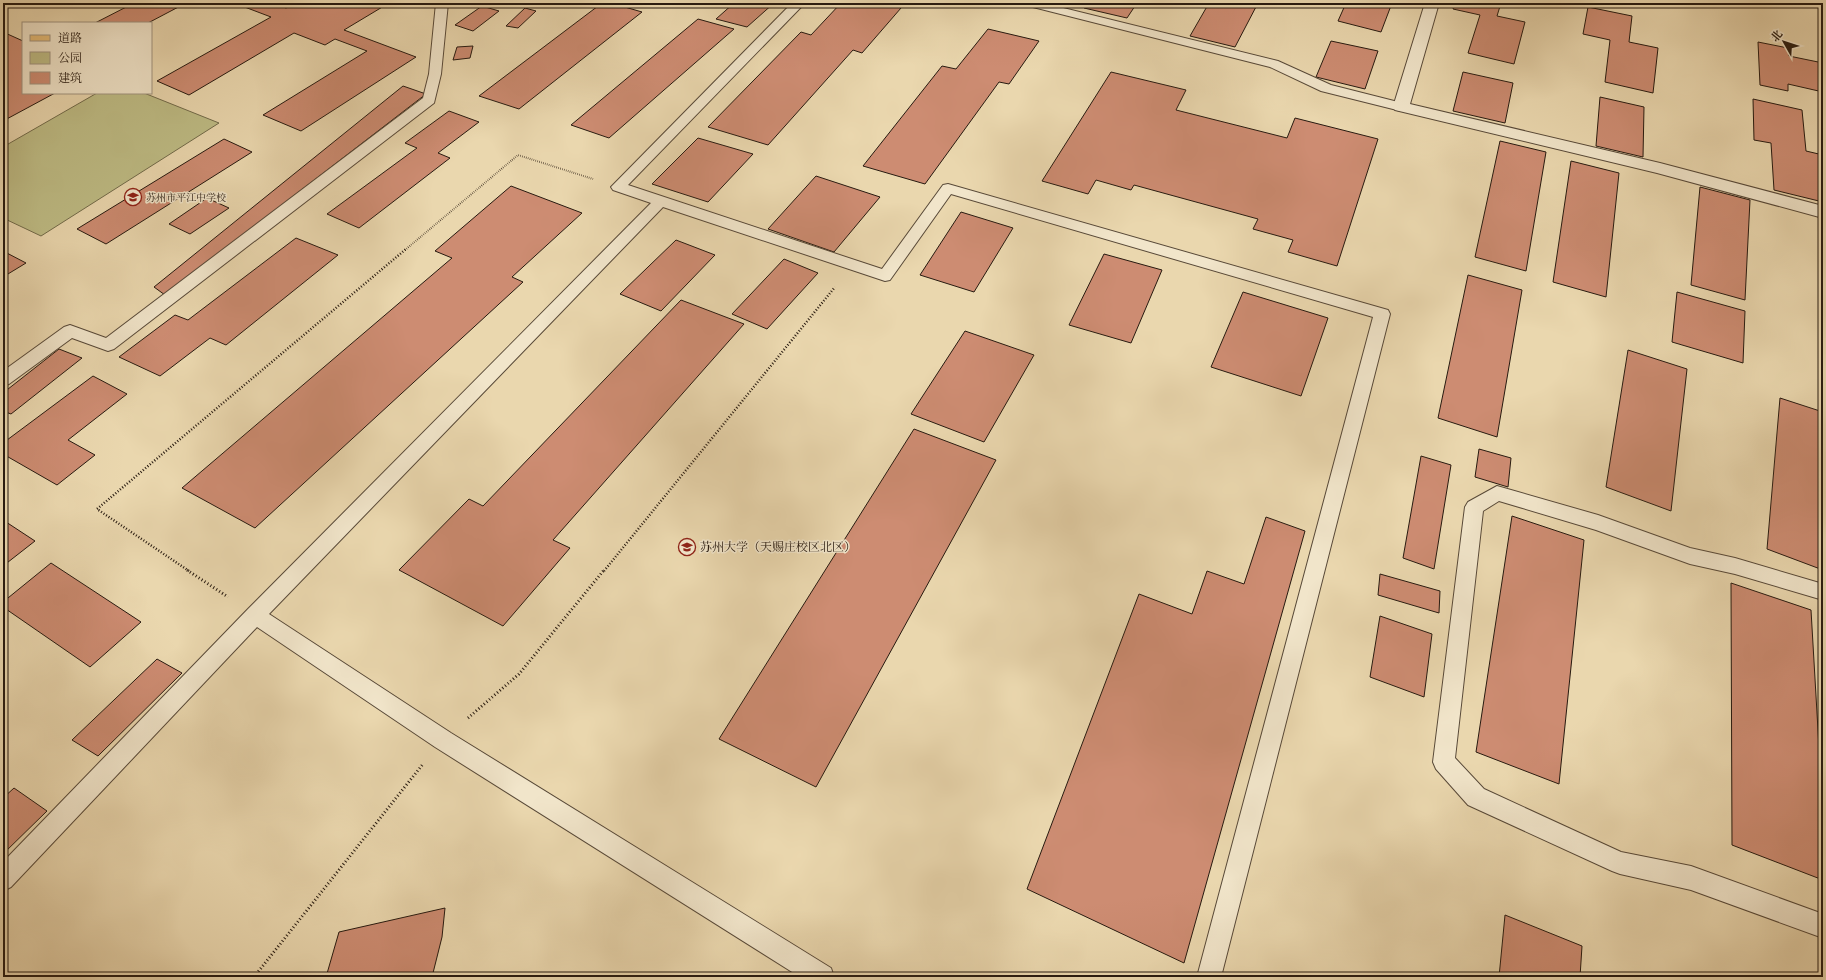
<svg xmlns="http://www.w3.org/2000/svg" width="1826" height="980" viewBox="0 0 1826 980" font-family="'Libre Caslon Text','Noto Serif SC',serif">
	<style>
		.green { fill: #bebc85; stroke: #726b4a }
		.building { fill: #cd8c72; stroke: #271a10 }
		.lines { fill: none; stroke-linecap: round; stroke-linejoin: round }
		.service-casing { stroke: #584938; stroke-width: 2 }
		.minor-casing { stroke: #584938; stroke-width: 2 }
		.primary-casing { stroke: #271a10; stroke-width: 2 }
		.path-far2 { stroke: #271a10; stroke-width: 2; stroke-dasharray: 0.5 1.5; stroke-linecap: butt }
		.path-far1 { stroke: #271a10; stroke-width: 2.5; stroke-dasharray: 1 2; stroke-linecap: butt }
		.path { stroke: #271a10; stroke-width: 3; stroke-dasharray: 1 2.5; stroke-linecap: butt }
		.service { fill: #f1e5ca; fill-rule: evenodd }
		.minor { fill: #f1e5ca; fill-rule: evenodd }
		.primary { fill: #e5bc77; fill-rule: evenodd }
		.labels { text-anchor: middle; stroke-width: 3; stroke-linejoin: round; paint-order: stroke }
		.far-poi-label { font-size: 10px; fill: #271a10; stroke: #f1e5ca; text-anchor: start }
		.poi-label { font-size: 12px; fill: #271a10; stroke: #f1e5ca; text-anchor: start }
	</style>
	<rect width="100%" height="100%" fill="#ead7ae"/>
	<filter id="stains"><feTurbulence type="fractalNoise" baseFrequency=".005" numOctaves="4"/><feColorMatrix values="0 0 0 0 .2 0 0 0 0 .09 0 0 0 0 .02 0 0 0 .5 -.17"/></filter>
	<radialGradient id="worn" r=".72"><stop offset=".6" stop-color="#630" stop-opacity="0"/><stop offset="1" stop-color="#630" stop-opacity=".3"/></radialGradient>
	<!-- green -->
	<path class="green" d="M 97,93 L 144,93 L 219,123 L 41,236 L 3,218 L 3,147 Z"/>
	<!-- building -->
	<path class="building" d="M 134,3 L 186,3 L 148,23 L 95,23 Z
		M 234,3 L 273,3 L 286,8 L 295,3 L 389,3 L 344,30 L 416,57 L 301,131 L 263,115 L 367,51 L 335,39 L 325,45 L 294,33 L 189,95 L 157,81 L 271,17 Z
		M 602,3 L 611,3 L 642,12 L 519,109 L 479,96 Z
		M 734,3 L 774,3 L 747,27 L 716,19 Z
		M 841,3 L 879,3 L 901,8 L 862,53 L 853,50 L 768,145 L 708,127 L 801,32 L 811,35 Z
		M 1088,3 L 1137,3 L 1127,18 L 1084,8 Z
		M 1209,3 L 1258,3 L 1235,47 L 1190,36 Z
		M 1346,3 L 1392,3 L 1381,32 L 1338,21 Z
		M 1455,3 L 1501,3 L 1497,16 L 1525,22 L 1514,64 L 1468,53 L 1480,15 L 1453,9 Z
		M 482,6 L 499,11 L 473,31 L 455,25 Z
		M 1588,7 L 1632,16 L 1629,42 L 1658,48 L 1653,93 L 1605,82 L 1610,40 L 1583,34 Z
		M 525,8 L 536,11 L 518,28 L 506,26 Z
		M 698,19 L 734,29 L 609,138 L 571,125 Z
		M 988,29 L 1039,41 L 1009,84 L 999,82 L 925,184 L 863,166 L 942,66 L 956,69 Z
		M 3,32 L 23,41 L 23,93 L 55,93 L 3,121 Z
		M 1331,41 L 1378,51 L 1365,89 L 1316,77 Z
		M 1758,42 L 1788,48 L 1789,56 L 1823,63 L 1823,92 L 1788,84 L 1788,91 L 1760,85 Z
		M 473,46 L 470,58 L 453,60 L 457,47 Z
		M 1111,72 L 1186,90 L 1176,110 L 1287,138 L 1295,118 L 1378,139 L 1337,266 L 1288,252 L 1293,240 L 1253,229 L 1258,219 L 1134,185 L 1131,190 L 1096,180 L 1088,194 L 1042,181 Z
		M 1463,72 L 1513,83 L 1505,123 L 1453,111 Z
		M 403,86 L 426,94 L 165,295 L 154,287 Z
		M 1600,97 L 1644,107 L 1643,157 L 1596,146 Z
		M 1753,99 L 1802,110 L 1806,151 L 1823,155 L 1823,202 L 1774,190 L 1771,143 L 1754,140 Z
		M 449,111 L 479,122 L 438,153 L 450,158 L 359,228 L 327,214 L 417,148 L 405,143 Z
		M 698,138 L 753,154 L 708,202 L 652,184 Z
		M 224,139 L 252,152 L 106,244 L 77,229 Z
		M 1500,141 L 1546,152 L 1526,271 L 1475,257 Z
		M 1571,161 L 1619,173 L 1606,297 L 1553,282 Z
		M 816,176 L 880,197 L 834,252 L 768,229 Z
		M 511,186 L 582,213 L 512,277 L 523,282 L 255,528 L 182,488 L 452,258 L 435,251 Z
		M 1700,187 L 1750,200 L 1745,300 L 1691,285 Z
		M 207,198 L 229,208 L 190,234 L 169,224 Z
		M 961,212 L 1013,228 L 974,292 L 920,275 Z
		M 296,238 L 338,255 L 226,345 L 210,338 L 160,376 L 119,357 L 175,315 L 188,320 Z
		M 676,240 L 715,255 L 661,311 L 620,294 Z
		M 3,251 L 26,263 L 3,277 Z
		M 1104,254 L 1162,270 L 1131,343 L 1069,325 Z
		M 784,259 L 818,273 L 767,329 L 732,314 Z
		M 1468,275 L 1522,290 L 1497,437 L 1438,418 Z
		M 1243,292 L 1328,318 L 1301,396 L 1211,367 Z
		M 1677,292 L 1745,311 L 1743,363 L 1672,342 Z
		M 681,300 L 744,324 L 553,540 L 570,548 L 503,626 L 399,570 L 469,499 L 483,506 Z
		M 965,331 L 1034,355 L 984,442 L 911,414 Z
		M 59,349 L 82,358 L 11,414 L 3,411 L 3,393 Z
		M 1628,350 L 1687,369 L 1671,511 L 1606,487 Z
		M 93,376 L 127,394 L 68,440 L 95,455 L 57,485 L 3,454 L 3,443 Z
		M 1780,398 L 1823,412 L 1823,570 L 1767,549 Z
		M 914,429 L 996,460 L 816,787 L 719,739 Z
		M 1479,449 L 1511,458 L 1508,487 L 1475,477 Z
		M 1421,456 L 1451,465 L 1434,569 L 1403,558 Z
		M 1512,516 L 1584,540 L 1559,784 L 1476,752 Z
		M 1266,517 L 1305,531 L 1184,963 L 1027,889 L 1139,594 L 1192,614 L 1207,571 L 1244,584 Z
		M 3,520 L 35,541 L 3,566 Z
		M 51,563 L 141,622 L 90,667 L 3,607 L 3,602 Z
		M 1380,574 L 1440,591 L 1439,613 L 1378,595 Z
		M 1731,583 L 1811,610 L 1823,816 L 1823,880 L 1732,845 Z
		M 1380,616 L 1432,634 L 1424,697 L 1370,677 Z
		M 157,659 L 182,673 L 98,756 L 72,740 Z
		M 14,788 L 47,811 L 3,854 L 3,798 Z
		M 445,908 L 442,937 L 432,977 L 326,977 L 339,932 Z
		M 1505,915 L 1582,946 L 1580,977 L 1499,977 Z"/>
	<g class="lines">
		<!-- service casing -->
		<g class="service-casing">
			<path id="service" d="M 436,3 L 448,3 L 441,74 L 434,103 L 114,349 L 108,351 L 72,338 L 9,384 L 3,386 L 3,371 L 64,327 L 70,325 L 106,338 L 423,98 L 429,74 Z
				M 792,3 L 805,3 L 628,185 L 882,269 L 943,185 L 948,184 L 1388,310 L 1390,314 L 1221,977 L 1197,977 L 1373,317 L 951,194 L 890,280 L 885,281 L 663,207 L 269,614 L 451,733 L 831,968 L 834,977 L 800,977 L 435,747 L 257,627 L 11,887 L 3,891 L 3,862 L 248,609 L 651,203 L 613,190 L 611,187 Z
				M 1023,3 L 1043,3 L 1278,61 L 1331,85 L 1406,104 L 1408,107 L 1406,110 L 1401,111 L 1321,91 L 1270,67 L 1025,5 Z
				M 1497,486 L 1598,515 L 1690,548 L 1735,558 L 1823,584 L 1823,600 L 1735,574 L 1690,564 L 1596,530 L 1499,501 L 1483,511 L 1455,758 L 1484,789 L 1621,852 L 1691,866 L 1823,914 L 1823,938 L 1691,890 L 1620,874 L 1612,871 L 1468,805 L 1436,769 L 1433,762 L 1465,507 L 1468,502 Z"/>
		</g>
		<!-- minor casing -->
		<g class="minor-casing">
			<path id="minor" d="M 1425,3 L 1439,3 L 1410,104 L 1660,163 L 1823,206 L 1823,218 L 1657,173 L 1395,110 L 1393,107 Z"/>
		</g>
		<!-- primary casing -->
		<g class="primary-casing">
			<path id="primary" d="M 1812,3 L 1823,3 L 1823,8 L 1814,6 Z"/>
		</g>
		<!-- path-far2 -->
		<path class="path-far2" d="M 405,250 L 518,155 L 593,179"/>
		<!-- path-far1 -->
		<path class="path-far1" d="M 189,571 L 97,509 L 406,249
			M 604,571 L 835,287"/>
		<!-- path -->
		<path class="path" d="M 187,570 L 228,597
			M 468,718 L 519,674 L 604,570
			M 254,977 L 423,764"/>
		<!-- service -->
		<use href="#service" class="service"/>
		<!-- minor -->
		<use href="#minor" class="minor"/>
		<!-- primary -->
		<use href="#primary" class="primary"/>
	</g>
	<!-- icons -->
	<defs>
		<g id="school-ring" transform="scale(0.9)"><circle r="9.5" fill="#f1e5ca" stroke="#8f2418" stroke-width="1.5"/><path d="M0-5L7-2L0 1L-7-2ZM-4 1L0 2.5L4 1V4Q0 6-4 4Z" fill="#8f2418"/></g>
		<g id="university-ring" transform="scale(0.9)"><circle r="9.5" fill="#f1e5ca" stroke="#8f2418" stroke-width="1.5"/><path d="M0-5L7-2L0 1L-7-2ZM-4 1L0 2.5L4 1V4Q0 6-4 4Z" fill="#8f2418"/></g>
	</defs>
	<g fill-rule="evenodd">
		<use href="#school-ring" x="133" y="197"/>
		<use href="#university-ring" x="687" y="547"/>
	</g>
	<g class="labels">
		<!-- far-poi labels -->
		<g class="far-poi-label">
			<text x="146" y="201">苏州市平江中学校</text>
		</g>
		<!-- poi labels -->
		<g class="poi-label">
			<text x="700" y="551">苏州大学（天赐庄校区北区）</text>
		</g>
	</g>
	<!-- margin -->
	<rect width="1826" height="980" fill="none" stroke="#ead7ae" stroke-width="16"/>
	<rect x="4" y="4" width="1818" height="972" fill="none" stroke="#271a10" stroke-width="2"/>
	<rect x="8" y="8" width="1810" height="964" fill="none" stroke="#271a10"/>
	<!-- legend -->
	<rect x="22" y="22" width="130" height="72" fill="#f1e5ca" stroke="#a09480"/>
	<rect x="30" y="35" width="20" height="6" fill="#e5bc77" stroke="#a09480"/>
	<text x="58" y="42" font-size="12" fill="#271a10">道路</text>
	<rect x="30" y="52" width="20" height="12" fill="#bebc85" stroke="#a09480"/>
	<text x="58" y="62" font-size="12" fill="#271a10">公园</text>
	<rect x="30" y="72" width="20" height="12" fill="#cd8c72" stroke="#a09480"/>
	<text x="58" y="82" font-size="12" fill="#271a10">建筑</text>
	<!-- north arrow -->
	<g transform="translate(1784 42) rotate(309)" stroke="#f1e5ca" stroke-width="3" paint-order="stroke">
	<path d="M0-3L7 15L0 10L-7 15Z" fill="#271a10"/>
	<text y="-6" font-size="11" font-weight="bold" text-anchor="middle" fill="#271a10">北</text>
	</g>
	<rect width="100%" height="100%" filter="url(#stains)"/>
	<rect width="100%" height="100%" fill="url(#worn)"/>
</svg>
